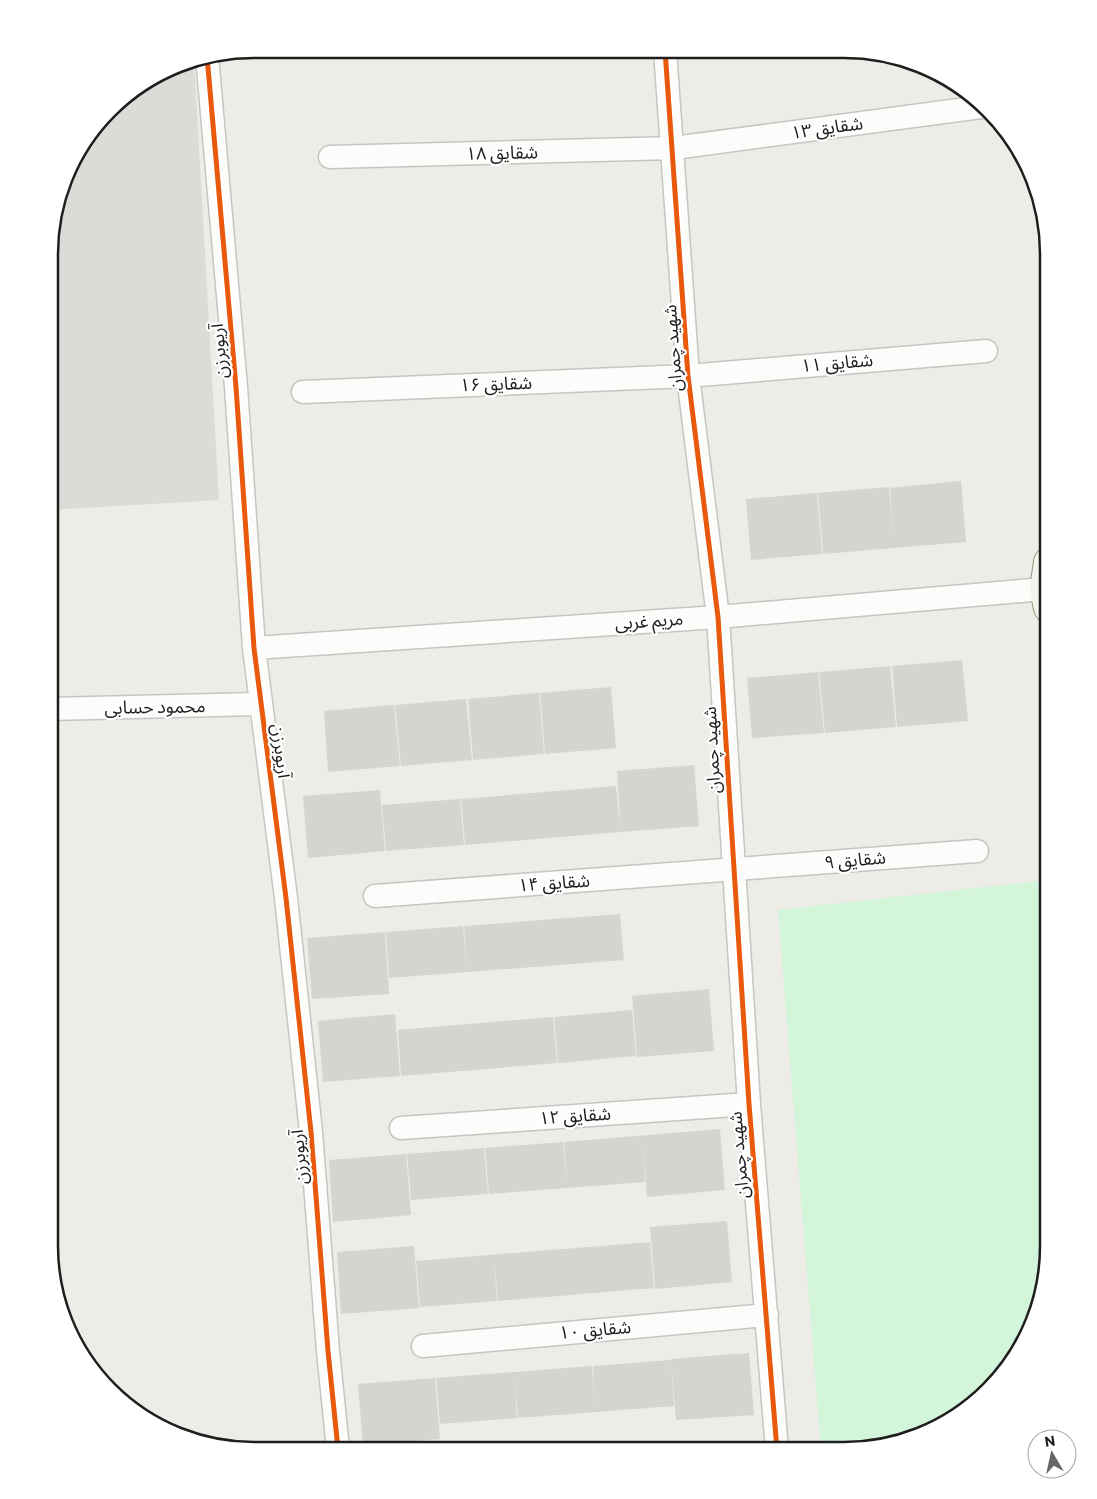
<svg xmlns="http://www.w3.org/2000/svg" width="1097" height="1499" viewBox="0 0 1097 1499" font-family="Commissioner,'Noto Sans Arabic',sans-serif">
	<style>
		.residential { fill: #dcdbd8 }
		.park { fill: #d3f5da }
		.building { fill: #d6d4cf }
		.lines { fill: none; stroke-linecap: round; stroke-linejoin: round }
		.street-casing { stroke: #c5c5c2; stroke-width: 25 }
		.secondary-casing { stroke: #90977e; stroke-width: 30 }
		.street { stroke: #fcfcfb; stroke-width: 22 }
		.secondary { stroke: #f1f4ea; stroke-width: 28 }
		.cycleway-casing { stroke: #fff; stroke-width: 8 }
		.cycleway { stroke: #e8590c; stroke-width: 5 }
		.labels { text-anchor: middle; stroke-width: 4.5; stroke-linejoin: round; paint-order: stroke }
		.street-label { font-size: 18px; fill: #1e1e1e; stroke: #fff }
		.rim { fill: none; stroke: #1e1e1e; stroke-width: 2.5 }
	</style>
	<rect width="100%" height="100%" fill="#edece6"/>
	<!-- residential -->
	<path class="residential" d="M 194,59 L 219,500 L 50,510 L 51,227 L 76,152 L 119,99 L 188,60 Z"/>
	<!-- park -->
	<path class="park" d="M 1048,880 L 1048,1259 L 1037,1311 L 1014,1359 L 978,1400 L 934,1429 L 843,1450 L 821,1450 L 778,910 Z"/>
	<!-- building -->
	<path class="building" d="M 961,481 L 966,542 L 823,554 L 818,493 L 889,487 L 894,543 L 890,488 Z
		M 817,493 L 822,554 L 751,560 L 746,499 Z
		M 962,660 L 968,721 L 897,727 L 892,666 Z
		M 890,666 L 896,727 L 825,733 L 819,672 Z
		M 818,672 L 824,733 L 752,738 L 747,678 Z
		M 611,687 L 616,748 L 545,754 L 540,693 Z
		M 539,693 L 544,754 L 473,760 L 468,699 Z
		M 466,699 L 472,760 L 401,766 L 395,705 Z
		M 394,705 L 400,766 L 328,772 L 324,711 Z
		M 694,765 L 699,826 L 621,832 L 617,771 Z
		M 616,786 L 621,832 L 465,845 L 461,799 Z
		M 380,790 L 385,851 L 308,858 L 303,796 Z
		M 460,799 L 464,845 L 386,851 L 382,805 Z
		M 620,914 L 624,960 L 389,978 L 386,932 L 463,926 L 467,969 L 464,926 Z
		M 385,932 L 389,994 L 312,999 L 307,938 Z
		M 709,989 L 714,1051 L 637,1057 L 632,996 Z
		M 632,1010 L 636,1056 L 558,1063 L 554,1017 Z
		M 395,1014 L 400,1076 L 323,1082 L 318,1021 Z
		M 553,1017 L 557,1063 L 401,1076 L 398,1030 Z
		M 720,1129 L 725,1190 L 647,1197 L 643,1142 L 645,1182 L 489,1194 L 485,1148 L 563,1142 L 567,1185 L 564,1142 Z
		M 484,1148 L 488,1194 L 411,1200 L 407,1154 Z
		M 406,1154 L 411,1215 L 333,1222 L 329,1160 Z
		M 727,1221 L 732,1282 L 655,1289 L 650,1227 Z
		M 650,1242 L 654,1288 L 498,1301 L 494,1259 L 497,1301 L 420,1307 L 416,1261 Z
		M 414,1246 L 419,1308 L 341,1314 L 337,1252 Z
		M 749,1353 L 754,1415 L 676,1420 L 671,1359 Z
		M 671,1360 L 674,1406 L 518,1418 L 514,1372 L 592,1366 L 595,1408 L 593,1366 Z
		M 514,1372 L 517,1418 L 440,1424 L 436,1378 Z
		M 435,1378 L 440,1439 L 363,1445 L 358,1384 Z"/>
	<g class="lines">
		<!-- street casing -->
		<g class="street-casing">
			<path id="street" d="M 665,50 L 688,376 L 718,617 L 749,1104 L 777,1450
				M 207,56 L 236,387 L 254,648 L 286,898 L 311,1132 L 328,1351 L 338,1449
				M 330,157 L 674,148 L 981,107
				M 303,392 L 688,376 L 986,351
				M 254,648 L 718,617 L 1044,589
				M 50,709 L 261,704
				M 375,896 L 977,851
				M 401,1128 L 749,1104
				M 423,1346 L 767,1315"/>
		</g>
		<!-- secondary casing -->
		<g class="secondary-casing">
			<path id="secondary" d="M 1048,608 L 1044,589 L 1048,562"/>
		</g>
		<!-- street -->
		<use href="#street" class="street"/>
		<!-- secondary -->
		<use href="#secondary" class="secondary"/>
		<!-- cycleway casing -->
		<g class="cycleway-casing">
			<path id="cycleway" d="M 665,50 L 688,376 L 718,617 L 749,1104 L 777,1450
				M 207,56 L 236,387 L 254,648 L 286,898 L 311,1132 L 328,1351 L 338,1449"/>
		</g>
		<!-- cycleway -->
		<use href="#cycleway" class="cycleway"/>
	</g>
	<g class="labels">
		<!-- street labels -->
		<g class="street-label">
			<text transform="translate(827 128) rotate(-8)" y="6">شقایق ۱۳</text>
			<text transform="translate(502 153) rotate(-1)" y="6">شقایق ۱۸</text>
			<text transform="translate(673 348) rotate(-94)" y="6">شهید چمران</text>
			<text transform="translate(219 351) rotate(-95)" y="6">آریوبرزن</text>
			<text transform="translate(837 363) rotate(-5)" y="6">شقایق ۱۱</text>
			<text transform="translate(496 384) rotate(-2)" y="6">شقایق ۱۶</text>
			<text transform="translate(649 621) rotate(-4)" y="6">مریم غربی</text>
			<text transform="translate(155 707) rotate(-1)" y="6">محمود حسابی</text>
			<text transform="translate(712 750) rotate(-93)" y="6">شهید چمران</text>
			<text transform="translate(281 751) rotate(83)" y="6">آریوبرزن</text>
			<text transform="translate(855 860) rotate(-5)" y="6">شقایق ۹</text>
			<text transform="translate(554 883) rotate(-4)" y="6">شقایق ۱۴</text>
			<text transform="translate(575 1116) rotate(-4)" y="6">شقایق ۱۲</text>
			<text transform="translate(739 1155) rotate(-95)" y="6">شهید چمران</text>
			<text transform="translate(299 1157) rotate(-95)" y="6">آریوبرزن</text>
			<text transform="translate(595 1330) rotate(-5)" y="6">شقایق ۱۰</text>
		</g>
	</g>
	<!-- crop -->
	<path d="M0 0H1097V1499H0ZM254 58H844A196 196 0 0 1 1040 254V1246A196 196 0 0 1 844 1442H254A196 196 0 0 1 58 1246V254A196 196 0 0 1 254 58Z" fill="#fff" fill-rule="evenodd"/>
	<path class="rim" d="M254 58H844A196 196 0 0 1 1040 254V1246A196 196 0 0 1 844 1442H254A196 196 0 0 1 58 1246V254A196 196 0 0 1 254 58Z"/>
	<!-- north arrow -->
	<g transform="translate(1052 1454) rotate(351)"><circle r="24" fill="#ffffff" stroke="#a5a5a5"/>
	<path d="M0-4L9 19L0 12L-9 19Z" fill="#666664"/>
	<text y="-8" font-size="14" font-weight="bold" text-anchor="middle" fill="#1e1e1e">N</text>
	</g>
</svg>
